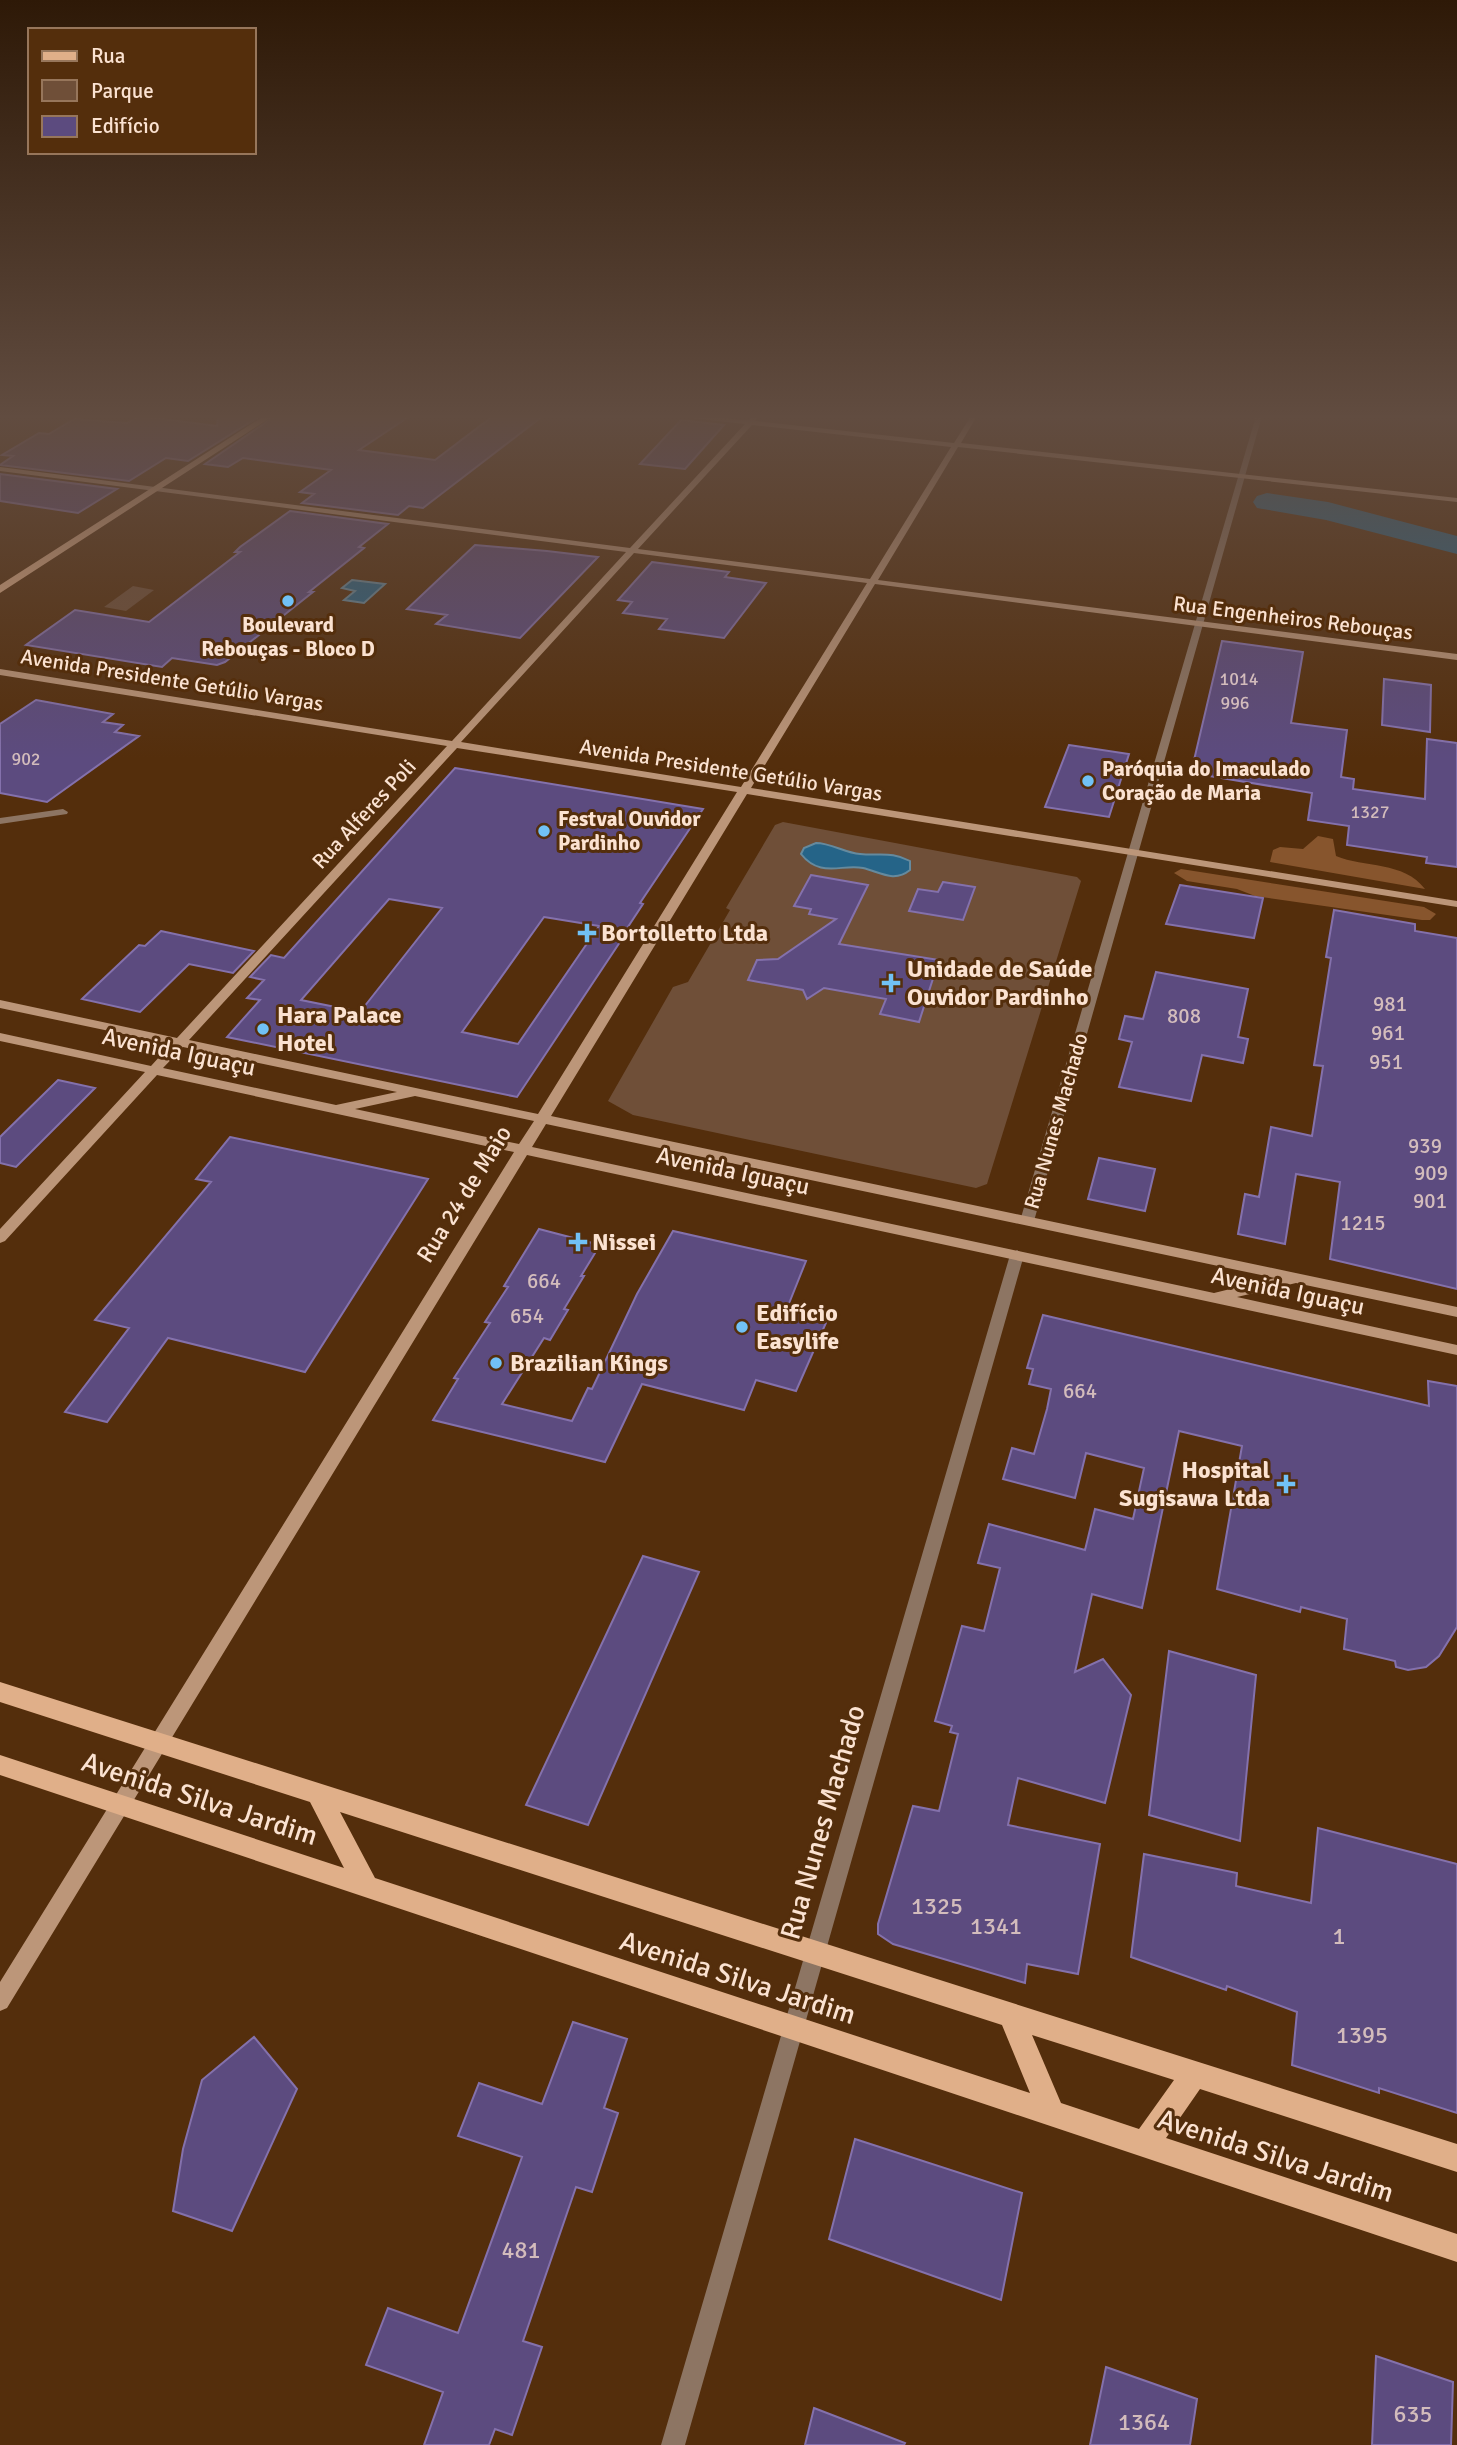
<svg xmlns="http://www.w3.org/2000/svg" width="1457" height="2445" viewBox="0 0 1457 2445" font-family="Signika,sans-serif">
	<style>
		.green { fill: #6f4f38 }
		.forest { fill: #87552d }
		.water { fill: #256488; stroke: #658a9e; stroke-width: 2 }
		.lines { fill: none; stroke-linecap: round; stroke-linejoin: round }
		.river { fill: #256488; fill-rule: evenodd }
		.building { fill: #5c4b7f; stroke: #8471ac; stroke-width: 2; fill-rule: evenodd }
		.street { fill: #8d7563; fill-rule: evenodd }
		.secondary { fill: #bc9679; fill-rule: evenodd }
		.primary { fill: #e0af89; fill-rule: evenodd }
		.poi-dot { fill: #71c1f5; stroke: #542e0c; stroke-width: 2.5 }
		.labels { text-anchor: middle; stroke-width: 6; stroke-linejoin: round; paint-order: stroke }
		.far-number-label { font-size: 18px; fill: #d3bcbc }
		.far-street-label { font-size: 21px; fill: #fbe2d1; stroke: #542e0c }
		.far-poi-label { font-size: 21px; font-weight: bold; fill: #fbe2d1; stroke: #542e0c; text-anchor: start }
		.number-label { font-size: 21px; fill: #d3bcbc }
		.poi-label { font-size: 24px; font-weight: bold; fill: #fbe2d1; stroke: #542e0c; text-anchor: start }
		.street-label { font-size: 24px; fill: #fbe2d1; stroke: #542e0c }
		.near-number-label { font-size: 24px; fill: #d3bcbc }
		.near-street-label { font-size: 28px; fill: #fbe2d1; stroke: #542e0c }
	</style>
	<rect width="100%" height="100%" fill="#542e0c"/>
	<!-- green -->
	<path class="green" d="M 133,586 L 154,590 L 126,611 L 104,607 Z
		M 783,822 L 1077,877 L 1081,881 L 987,1184 L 976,1188 L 633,1115 L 608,1101 L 673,987 L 688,982 L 730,910 L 726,908 L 775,825 Z"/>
	<!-- forest -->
	<path class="forest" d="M 1318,836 L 1333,839 L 1336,856 C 1364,868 1404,861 1425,889 L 1270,862 L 1273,850 L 1280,847 L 1303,849 Z
		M 1181,869 L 1424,907 L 1436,914 L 1430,920 L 1422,920 L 1255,896 L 1237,889 L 1187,881 L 1174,873 Z"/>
	<!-- water -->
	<path class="water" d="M 352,580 L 385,584 L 364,603 L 344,600 L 355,591 L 342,588 Z
		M 816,843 C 831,843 845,853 860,854 C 880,856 892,851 910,861 L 910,870 C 894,883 880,872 863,868 C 841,864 820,878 801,854 L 804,848 Z"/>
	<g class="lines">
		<!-- river -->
		<path class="river" d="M 1267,493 L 1328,502 L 1457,536 L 1457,554 L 1326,520 L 1257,508 L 1253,502 L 1257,496 Z"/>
	</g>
	<!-- building -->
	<path class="building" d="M 139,416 L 217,426 L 218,416 L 260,416 L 188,461 L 166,458 L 129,481 L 0,465 L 13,456 L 2,455 L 39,433 L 49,434 L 74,419 L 127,423 Z
		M 275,416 L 410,416 L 359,450 L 435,460 L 493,416 L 543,416 L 423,508 L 409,506 L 398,515 L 302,503 L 314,494 L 300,492 L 331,470 L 243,458 L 228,467 L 205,464 Z
		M 681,420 L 724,425 L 685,469 L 640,464 Z
		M 0,474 L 117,489 L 78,513 L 0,501 Z
		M 290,511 L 388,524 L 359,547 L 364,548 L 309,592 L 313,592 L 225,662 L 217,665 L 172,658 L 162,667 L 26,645 L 75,610 L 149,622 L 240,552 L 235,552 L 240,547 Z
		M 475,545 L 547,551 L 598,557 L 520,638 L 436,624 L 447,615 L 407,609 Z
		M 652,562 L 729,572 L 725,577 L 766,583 L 724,638 L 659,629 L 667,619 L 623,613 L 632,602 L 618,600 Z
		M 1222,641 L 1303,652 L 1291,723 L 1347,730 L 1341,777 L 1354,779 L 1353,789 L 1425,799 L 1427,739 L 1457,743 L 1457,867 L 1426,863 L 1427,857 L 1347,845 L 1349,826 L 1308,820 L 1312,793 L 1191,773 Z
		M 1384,679 L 1431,685 L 1430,732 L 1382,725 Z
		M 36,700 L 113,714 L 103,722 L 123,725 L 115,732 L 139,736 L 47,802 L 0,793 L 0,724 Z
		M 1069,745 L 1129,754 L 1109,817 L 1045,807 Z
		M 455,768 L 703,809 L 640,903 L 643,904 L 620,939 L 622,939 L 517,1097 L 227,1037 L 260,1000 L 247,998 L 264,980 L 250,977 L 271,955 L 284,958 ZM 389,899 L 442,908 L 360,1012 L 301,1000 ZM 544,917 L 599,926 L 518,1044 L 462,1032 Z
		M 811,875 L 868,885 L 839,944 L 939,960 L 919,1022 L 880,1014 L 886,999 L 824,988 L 807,999 L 803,990 L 748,980 L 757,960 L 778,959 L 836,919 L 809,914 L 811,909 L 794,906 Z
		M 943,882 L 975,887 L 963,920 L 909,911 L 918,889 L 938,892 Z
		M 1180,885 L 1263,898 L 1254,938 L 1166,924 Z
		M 1334,910 L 1415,924 L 1415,931 L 1457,938 L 1457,1289 L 1330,1259 L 1340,1182 L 1296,1174 L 1285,1244 L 1238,1234 L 1245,1194 L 1259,1197 L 1271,1127 L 1312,1136 L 1323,1066 L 1314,1065 L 1331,958 L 1326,957 Z
		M 161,931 L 254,951 L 233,973 L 189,964 L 140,1012 L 82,999 L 139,945 L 145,946 Z
		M 1156,972 L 1248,989 L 1238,1037 L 1248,1039 L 1243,1063 L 1202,1055 L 1191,1101 L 1119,1087 L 1132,1042 L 1119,1039 L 1125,1016 L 1143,1019 Z
		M 58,1080 L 95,1088 L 16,1167 L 0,1163 L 0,1137 Z
		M 230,1137 L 428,1179 L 305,1372 L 168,1338 L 107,1422 L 65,1412 L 129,1328 L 95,1320 L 211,1182 L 196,1179 Z
		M 1099,1158 L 1155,1169 L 1145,1211 L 1088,1199 Z
		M 539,1229 L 600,1245 L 581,1276 L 584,1276 L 564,1309 L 568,1310 L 550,1340 L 544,1338 L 502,1404 L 572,1421 L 588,1388 L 592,1389 L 637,1294 L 673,1231 L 806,1261 L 788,1306 L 829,1316 L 796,1391 L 756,1380 L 744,1410 L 642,1384 L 605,1462 L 433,1420 L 458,1379 L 454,1378 L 490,1323 L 485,1322 L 508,1287 L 504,1286 Z
		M 1043,1315 L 1429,1406 L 1428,1381 L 1457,1386 L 1457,1627 L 1439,1656 L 1426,1667 L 1408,1670 L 1396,1667 L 1395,1661 L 1344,1649 L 1347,1619 L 1301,1607 L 1300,1612 L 1217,1589 L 1242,1446 L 1179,1431 L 1142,1608 L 1092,1594 L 1075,1672 L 1103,1659 L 1131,1695 L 1105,1803 L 1018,1778 L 1008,1825 L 1100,1844 L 1078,1974 L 1027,1964 L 1025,1983 L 893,1944 L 878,1934 L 878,1924 L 913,1806 L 939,1811 L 958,1734 L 950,1732 L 952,1726 L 935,1721 L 962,1626 L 984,1631 L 1000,1568 L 978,1563 L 989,1524 L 1085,1550 L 1095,1509 L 1133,1519 L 1144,1468 L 1086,1453 L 1075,1498 L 1003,1479 L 1012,1448 L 1034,1454 L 1047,1409 L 1051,1389 L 1029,1384 L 1033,1369 L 1027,1368 Z
		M 643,1556 L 699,1572 L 588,1825 L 526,1805 Z
		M 1169,1651 L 1256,1675 L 1240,1841 L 1149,1815 Z
		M 1318,1828 L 1457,1864 L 1457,2113 L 1379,2088 L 1379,2093 L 1292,2065 L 1297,2012 L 1227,1986 L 1226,1990 L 1131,1957 L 1144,1854 L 1237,1873 L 1236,1886 L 1311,1903 Z
		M 573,2022 L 627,2039 L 604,2108 L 618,2113 L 592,2192 L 576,2187 L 523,2341 L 542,2347 L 512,2435 L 495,2429 L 489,2445 L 424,2445 L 443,2392 L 366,2365 L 388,2308 L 458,2333 L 522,2157 L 458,2136 L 479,2083 L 542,2104 Z
		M 254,2037 L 297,2089 L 232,2231 L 173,2211 L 183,2149 L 202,2080 Z
		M 855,2139 L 1022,2193 L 1001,2300 L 829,2239 Z
		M 1376,2356 L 1453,2382 L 1451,2445 L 1372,2445 Z
		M 1106,2367 L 1197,2399 L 1190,2445 L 1090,2445 Z
		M 814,2408 L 905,2443 L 904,2445 L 805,2445 Z"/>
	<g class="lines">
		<!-- street -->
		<path class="street" d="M 1256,416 L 1262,416 L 1034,1221 L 1032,1224 L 1022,1224 L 1020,1221 Z
			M 63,809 L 68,812 L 67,814 L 0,824 L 0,818 Z
			M 1017,1250 L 1024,1255 L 685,2445 L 661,2445 L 1010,1255 Z"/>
		<!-- secondary -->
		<path class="secondary" d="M 688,416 L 748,420 L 752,416 L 759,416 L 755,421 L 954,443 L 971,416 L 977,416 L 961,443 L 1457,498 L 1457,502 L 958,447 L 878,580 L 1457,654 L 1457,660 L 875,584 L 751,788 L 1457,901 L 1457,907 L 747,794 L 551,1116 L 1457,1307 L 1457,1317 L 1296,1283 L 1237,1297 L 1457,1345 L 1457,1355 L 527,1155 L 7,2008 L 0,2011 L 0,1982 L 514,1152 L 157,1075 L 5,1241 L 0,1243 L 0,1229 L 145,1072 L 0,1041 L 0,1033 L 151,1066 L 171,1044 L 0,1008 L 0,1000 L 177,1038 L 447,746 L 0,675 L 0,669 L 452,741 L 626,552 L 0,471 L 0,467 L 630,548 L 745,424 L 691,418 ZM 752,425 L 951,447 L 870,579 L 638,549 ZM 634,553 L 867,583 L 741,787 L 461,742 ZM 457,748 L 737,792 L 538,1114 L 189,1040 ZM 183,1047 L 397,1092 L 336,1105 L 163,1068 ZM 415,1096 L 534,1121 L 519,1144 L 355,1109 ZM 546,1124 L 1275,1278 L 1214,1293 L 532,1147 Z"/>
		<!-- primary -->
		<path class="primary" d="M 264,416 L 273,416 L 0,593 L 0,585 Z
			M 0,1682 L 1457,2144 L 1457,2172 L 1200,2089 L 1166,2138 L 1457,2234 L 1457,2262 L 0,1775 L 0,1755 L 344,1868 L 310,1802 L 0,1702 ZM 340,1812 L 1002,2025 L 1030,2093 L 375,1878 ZM 1032,2035 L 1174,2080 L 1139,2129 L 1061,2103 Z"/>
	</g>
	<!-- sky -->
	<linearGradient id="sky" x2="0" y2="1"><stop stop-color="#2e1907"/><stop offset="0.55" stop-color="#614c40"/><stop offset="1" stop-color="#614c40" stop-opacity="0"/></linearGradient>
	<rect width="1457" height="758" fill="url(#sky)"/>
	<!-- markers -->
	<g class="poi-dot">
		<circle cx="288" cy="601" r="7"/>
		<circle cx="1088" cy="781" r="7"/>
		<circle cx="544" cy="831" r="7"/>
		<path d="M583.5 922.5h7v7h7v7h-7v7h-7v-7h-7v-7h7z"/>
		<path d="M887.5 972.5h7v7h7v7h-7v7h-7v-7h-7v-7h7z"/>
		<circle cx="263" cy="1029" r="7"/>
		<path d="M574.5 1231.5h7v7h7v7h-7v7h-7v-7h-7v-7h7z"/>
		<circle cx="742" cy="1327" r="7"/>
		<circle cx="496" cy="1363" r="7"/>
		<path d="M1282.5 1473.5h7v7h7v7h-7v7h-7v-7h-7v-7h7z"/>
	</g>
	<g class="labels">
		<!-- far-number labels -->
		<g class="far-number-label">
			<text x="1239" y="685">1014</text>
			<text x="1235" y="709">996</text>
			<text x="26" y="765">902</text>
			<text x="1370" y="818">1327</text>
		</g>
		<!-- far-street labels -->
		<g class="far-street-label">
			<text transform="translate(1293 618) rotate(7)" y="7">Rua Engenheiros Rebouças</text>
			<text transform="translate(172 680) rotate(9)" y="7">Avenida Presidente Getúlio Vargas</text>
			<text transform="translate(731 770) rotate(9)" y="7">Avenida Presidente Getúlio Vargas</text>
			<text transform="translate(364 814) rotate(-47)" y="7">Rua Alferes Poli</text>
			<text transform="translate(1056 1121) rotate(-74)" y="7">Rua Nunes Machado</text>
		</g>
		<!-- far-poi labels -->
		<g class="far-poi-label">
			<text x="288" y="632" text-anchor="middle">Boulevard<tspan x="288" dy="24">Rebouças - Bloco D</tspan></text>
			<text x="1102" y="776">Paróquia do Imaculado<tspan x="1102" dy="24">Coração de Maria</tspan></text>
			<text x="558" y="826">Festval Ouvidor<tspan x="558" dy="24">Pardinho</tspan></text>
		</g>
		<!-- number labels -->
		<g class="number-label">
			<text x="1390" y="1011">981</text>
			<text x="1184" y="1023">808</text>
			<text x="1388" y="1040">961</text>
			<text x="1386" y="1069">951</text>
			<text x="1425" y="1153">939</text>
			<text x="1431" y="1180">909</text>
			<text x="1430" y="1208">901</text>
			<text x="1363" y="1230">1215</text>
			<text x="544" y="1288">664</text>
			<text x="527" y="1323">654</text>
			<text x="1080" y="1398">664</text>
		</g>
		<!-- poi labels -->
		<g class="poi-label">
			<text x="601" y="941">Bortolletto Ltda</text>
			<text x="907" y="977">Unidade de Saúde<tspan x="907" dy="28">Ouvidor Pardinho</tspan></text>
			<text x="277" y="1023">Hara Palace<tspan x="277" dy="28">Hotel</tspan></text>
			<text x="592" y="1250">Nissei</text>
			<text x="756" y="1321">Edifício<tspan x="756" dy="28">Easylife</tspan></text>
			<text x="510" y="1371">Brazilian Kings</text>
			<text x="1270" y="1478" text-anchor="end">Hospital<tspan x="1270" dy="28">Sugisawa Ltda</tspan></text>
		</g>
		<!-- street labels -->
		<g class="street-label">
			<text transform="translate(179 1052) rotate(12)" y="8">Avenida Iguaçu</text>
			<text transform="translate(733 1171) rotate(12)" y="8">Avenida Iguaçu</text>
			<text transform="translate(464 1194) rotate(-58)" y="8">Rua 24 de Maio</text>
			<text transform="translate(1288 1291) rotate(12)" y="8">Avenida Iguaçu</text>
		</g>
		<!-- near-number labels -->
		<g class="near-number-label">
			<text x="937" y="1914">1325</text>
			<text x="996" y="1934">1341</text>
			<text x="1339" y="1944">1</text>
			<text x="1362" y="2043">1395</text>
			<text x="521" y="2258">481</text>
			<text x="1413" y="2422">635</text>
			<text x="1144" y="2430">1364</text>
		</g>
		<!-- near-street labels -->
		<g class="near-street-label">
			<text transform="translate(200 1798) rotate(18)" y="10">Avenida Silva Jardim</text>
			<text transform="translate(822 1822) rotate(-74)" y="10">Rua Nunes Machado</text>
			<text transform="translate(738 1977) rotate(18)" y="10">Avenida Silva Jardim</text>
			<text transform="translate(1276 2155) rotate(18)" y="10">Avenida Silva Jardim</text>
		</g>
	</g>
	<!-- legend -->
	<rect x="28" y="28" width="228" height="126" fill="#542e0c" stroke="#97765b" stroke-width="2"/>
	<rect x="42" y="51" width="35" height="10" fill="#e0af89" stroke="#97765b" stroke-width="2"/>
	<text x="91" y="63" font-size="21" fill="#fbe2d1">Rua</text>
	<rect x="42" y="80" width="35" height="21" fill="#6f4f38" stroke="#97765b" stroke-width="2"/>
	<text x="91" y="98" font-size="21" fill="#fbe2d1">Parque</text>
	<rect x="42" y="116" width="35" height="21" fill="#5c4b7f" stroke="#97765b" stroke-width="2"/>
	<text x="91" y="133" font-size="21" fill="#fbe2d1">Edifício</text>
</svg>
